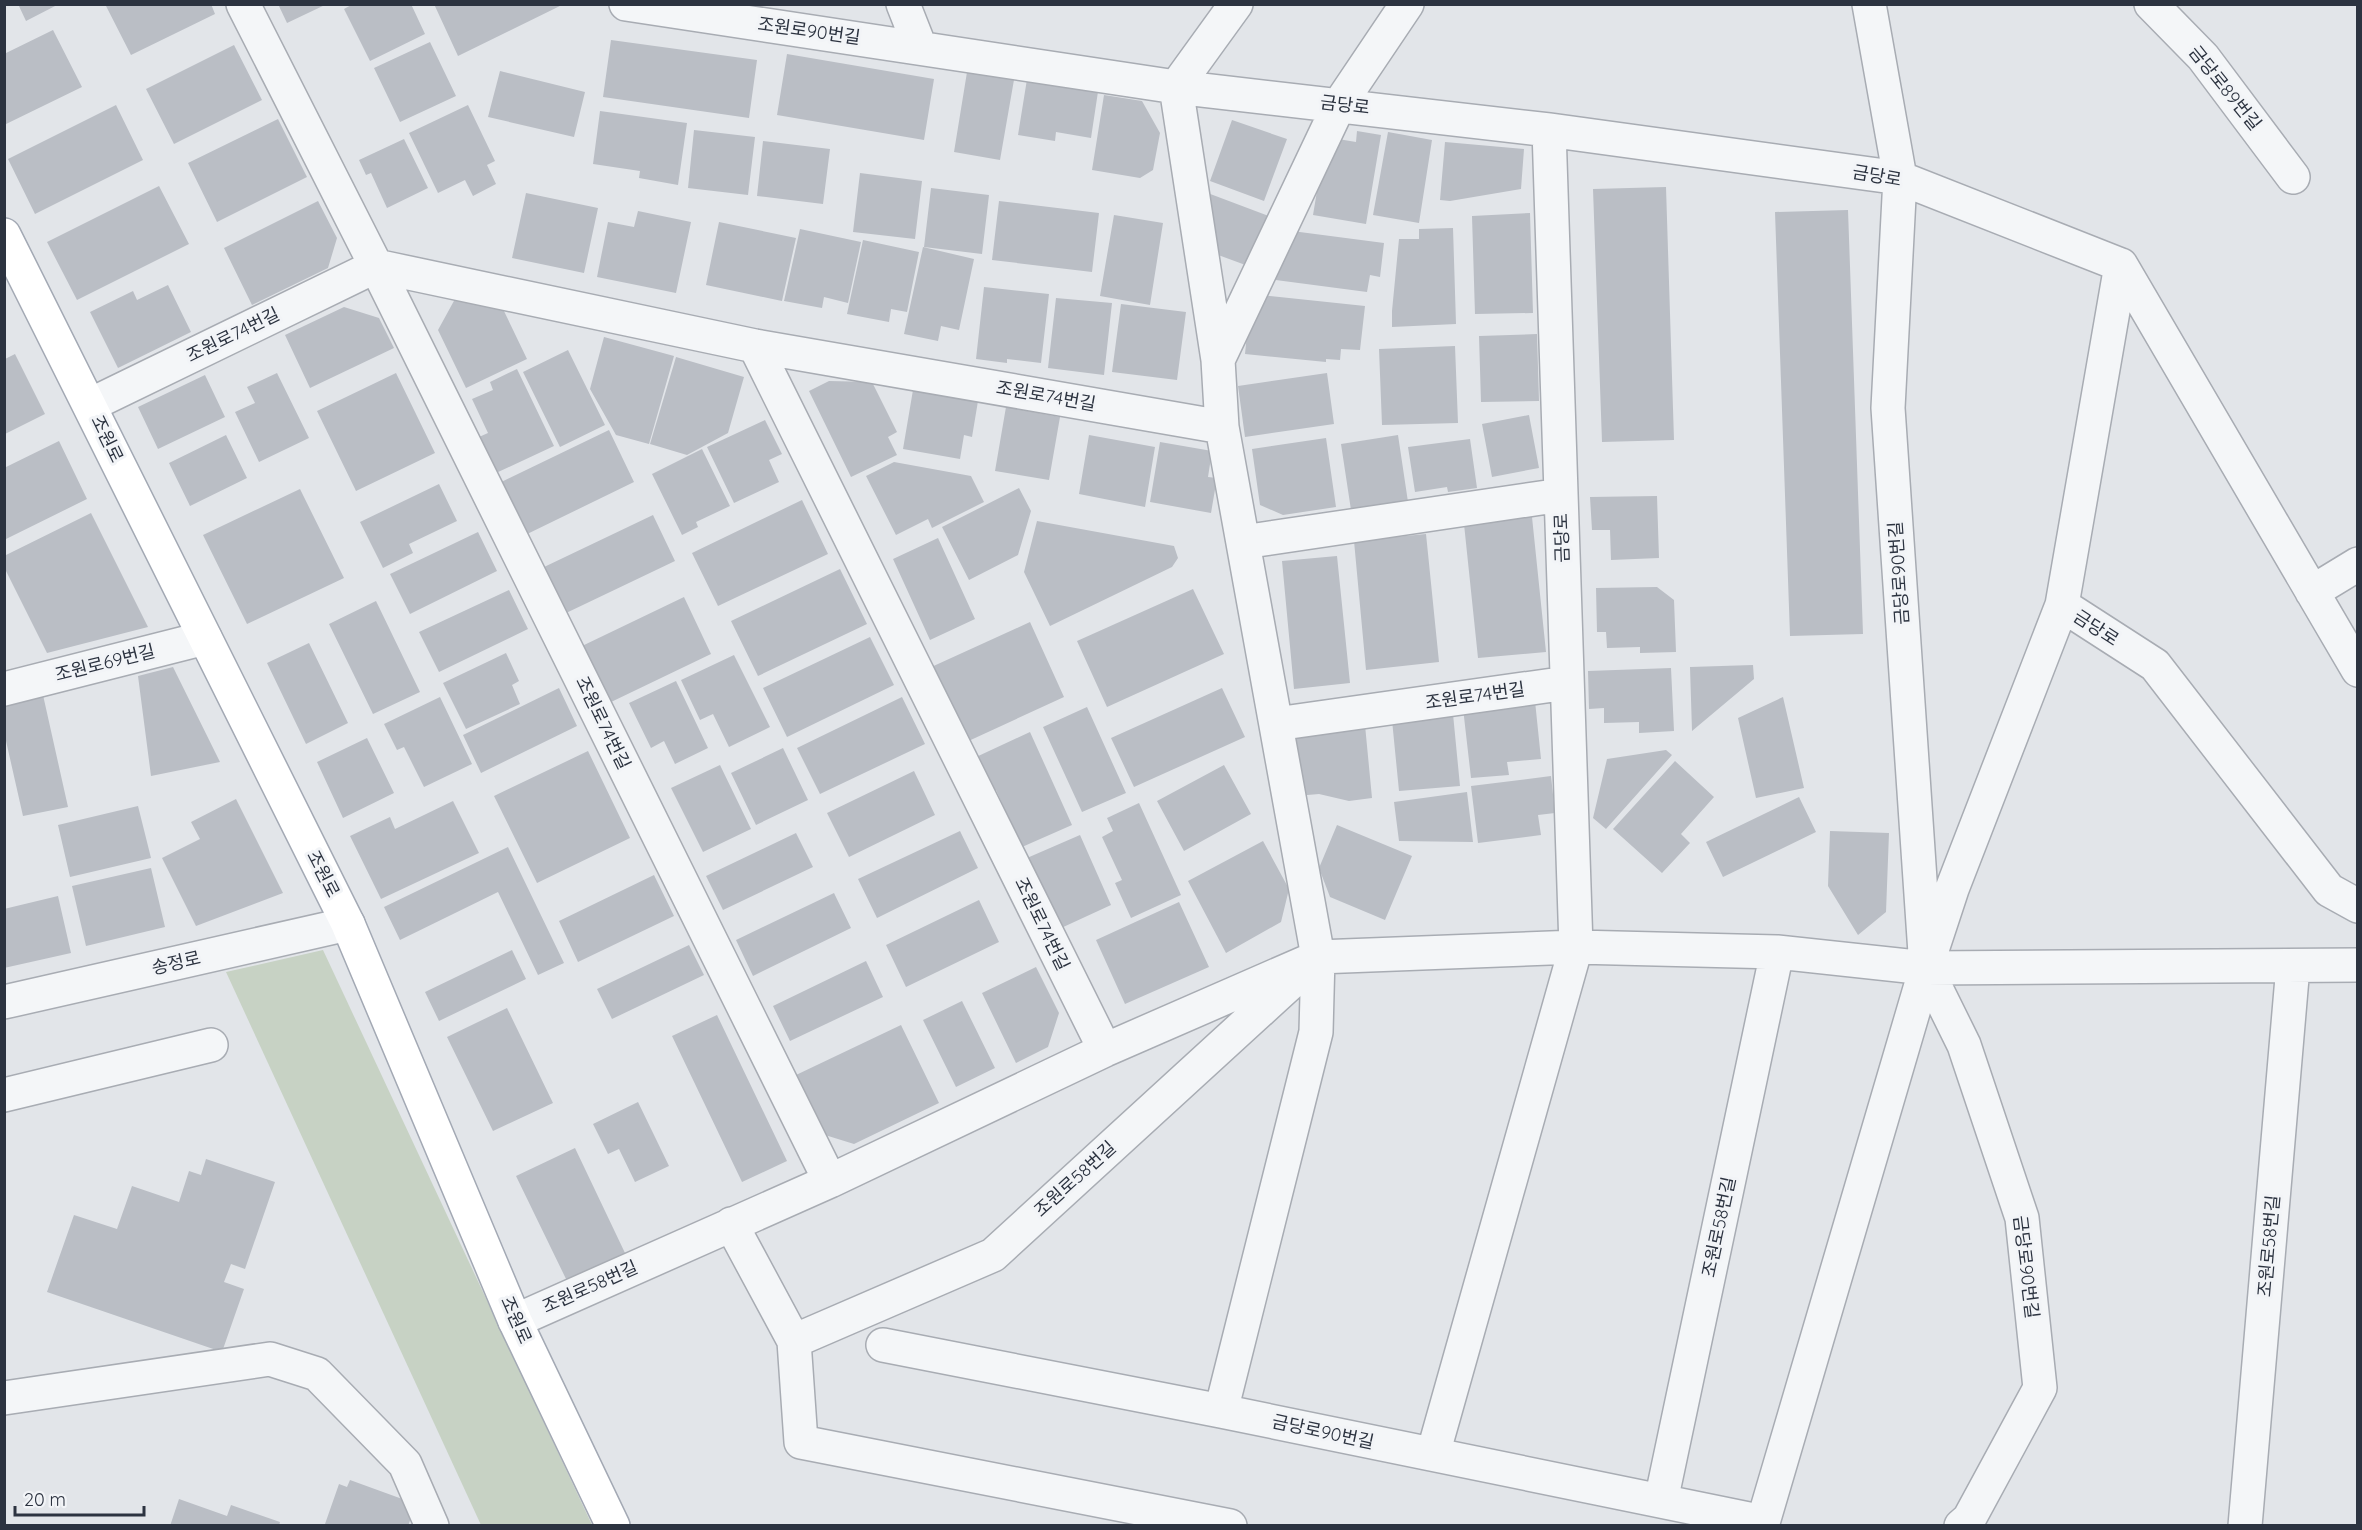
<svg xmlns="http://www.w3.org/2000/svg" width="2362" height="1530" viewBox="0 0 2362 1530" font-family="Quicksand,'Noto Sans KR',sans-serif">
	<style>
		.green { fill: #c7d2c4 }
		.building { fill: #babec5 }
		.lines { fill: none; stroke-linecap: round; stroke-linejoin: round }
		.minor-casing { stroke: #a8acb3; stroke-width: 36 }
		.major-casing { stroke: #a3a9b4; stroke-width: 36 }
		.minor { stroke: #f4f6f8; stroke-width: 33 }
		.major { stroke: #fff; stroke-width: 33 }
		.labels { text-anchor: middle; stroke-width: 6; stroke-linejoin: round; paint-order: stroke }
		.street-label { font-size: 18px; fill: #2c3340; stroke: #f2f4f7 }
	</style>
	<rect width="100%" height="100%" fill="#e2e5e9"/>
	<!-- green -->
	<path class="green" d="M 323,950 L 592,1525 L 481,1525 L 226,972 Z"/>
	<!-- building -->
	<path class="building" d="M 18,4 L 59,4 L 26,21 Z
		M 105,4 L 211,4 L 215,14 L 131,55 Z
		M 278,4 L 327,4 L 287,23 Z
		M 353,4 L 411,4 L 425,34 L 370,61 L 344,9 Z
		M 434,4 L 564,4 L 458,56 Z
		M 53,30 L 82,87 L 4,125 L 4,54 Z
		M 611,40 L 757,60 L 749,118 L 603,97 Z
		M 430,42 L 456,96 L 400,122 L 374,68 Z
		M 234,45 L 262,100 L 174,144 L 146,89 Z
		M 787,54 L 934,79 L 924,140 L 777,115 Z
		M 968,66 L 1015,74 L 1000,160 L 954,152 Z
		M 500,71 L 585,92 L 574,137 L 488,117 Z
		M 1028,73 L 1099,85 L 1091,138 L 1056,132 L 1055,141 L 1018,135 Z
		M 1104,95 L 1142,101 L 1160,133 L 1153,170 L 1140,178 L 1092,170 Z
		M 116,105 L 143,160 L 35,214 L 8,159 Z
		M 468,105 L 495,161 L 487,165 L 496,184 L 473,196 L 465,180 L 438,193 L 409,133 Z
		M 600,111 L 687,123 L 678,185 L 639,178 L 640,171 L 593,164 Z
		M 278,119 L 307,177 L 217,222 L 188,163 Z
		M 1232,120 L 1287,139 L 1264,201 L 1210,181 Z
		M 694,130 L 755,137 L 748,195 L 688,188 Z
		M 1357,131 L 1381,135 L 1366,224 L 1313,215 L 1326,137 L 1356,142 Z
		M 1388,132 L 1432,140 L 1419,223 L 1373,215 Z
		M 404,139 L 428,188 L 387,208 L 371,173 L 366,175 L 359,160 Z
		M 763,141 L 830,149 L 823,204 L 757,196 Z
		M 1445,142 L 1524,149 L 1521,189 L 1450,201 L 1440,200 Z
		M 860,173 L 922,181 L 915,239 L 853,232 Z
		M 159,186 L 189,244 L 77,300 L 47,242 Z
		M 1666,187 L 1674,440 L 1602,442 L 1593,189 Z
		M 931,188 L 989,195 L 982,254 L 924,247 Z
		M 1205,192 L 1277,219 L 1259,270 L 1202,249 Z
		M 526,193 L 598,208 L 584,273 L 512,258 Z
		M 318,201 L 337,238 L 328,268 L 252,305 L 224,248 Z
		M 999,201 L 1099,213 L 1092,272 L 992,260 Z
		M 1848,210 L 1863,634 L 1790,636 L 1775,212 Z
		M 638,211 L 691,222 L 676,293 L 597,277 L 608,222 L 634,227 Z
		M 1530,213 L 1533,313 L 1475,314 L 1472,216 Z
		M 1114,215 L 1163,223 L 1150,305 L 1100,296 Z
		M 719,222 L 796,238 L 782,301 L 706,285 Z
		M 1453,228 L 1456,324 L 1392,327 L 1392,311 L 1399,239 L 1419,239 L 1419,229 Z
		M 800,229 L 861,242 L 848,303 L 824,297 L 822,308 L 784,301 Z
		M 1292,231 L 1384,243 L 1380,277 L 1370,275 L 1367,292 L 1268,279 Z
		M 863,240 L 919,252 L 907,312 L 891,309 L 889,322 L 847,314 Z
		M 923,247 L 974,259 L 959,330 L 941,326 L 938,341 L 904,334 Z
		M 168,285 L 191,332 L 118,368 L 90,312 L 133,291 L 137,300 Z
		M 984,287 L 1049,294 L 1041,363 L 1007,359 L 1007,363 L 976,359 Z
		M 1251,294 L 1365,306 L 1360,350 L 1341,349 L 1340,360 L 1326,359 L 1326,362 L 1245,354 Z
		M 1056,298 L 1112,303 L 1104,375 L 1048,368 Z
		M 455,299 L 503,309 L 527,359 L 466,388 L 438,330 Z
		M 1121,304 L 1186,312 L 1177,380 L 1112,372 Z
		M 344,307 L 379,318 L 394,348 L 310,388 L 285,335 Z
		M 1537,334 L 1539,401 L 1481,402 L 1479,336 Z
		M 604,337 L 674,356 L 649,444 L 616,435 L 590,389 Z
		M 1455,346 L 1458,423 L 1382,425 L 1379,349 Z
		M 568,350 L 605,425 L 560,447 L 523,372 Z
		M 15,354 L 45,414 L 5,434 L 5,359 Z
		M 676,357 L 744,377 L 728,433 L 687,455 L 650,444 Z
		M 517,369 L 554,446 L 496,473 L 479,437 L 488,433 L 472,399 L 493,390 L 490,382 Z
		M 277,373 L 309,438 L 259,462 L 235,412 L 255,403 L 247,387 Z
		M 396,373 L 435,453 L 356,491 L 317,411 Z
		M 1327,373 L 1334,424 L 1245,437 L 1238,386 Z
		M 205,375 L 225,417 L 158,449 L 138,407 Z
		M 829,381 L 872,382 L 897,432 L 888,437 L 897,455 L 851,477 L 809,391 Z
		M 913,390 L 978,401 L 972,437 L 964,435 L 960,459 L 903,449 Z
		M 1006,407 L 1060,417 L 1049,480 L 995,471 Z
		M 1529,415 L 1539,468 L 1492,477 L 1482,424 Z
		M 765,420 L 782,454 L 769,460 L 779,482 L 734,503 L 707,447 Z
		M 609,430 L 634,482 L 519,538 L 493,486 Z
		M 226,435 L 247,478 L 190,506 L 169,463 Z
		M 1089,435 L 1155,447 L 1145,507 L 1079,494 Z
		M 1398,435 L 1408,502 L 1351,510 L 1341,444 Z
		M 1326,438 L 1336,507 L 1283,515 L 1260,505 L 1252,449 Z
		M 1470,439 L 1477,488 L 1448,492 L 1447,487 L 1415,492 L 1408,447 Z
		M 59,441 L 87,499 L 4,540 L 4,468 Z
		M 1160,442 L 1212,451 L 1208,477 L 1217,478 L 1211,513 L 1150,502 Z
		M 702,449 L 730,506 L 696,522 L 698,527 L 682,535 L 652,474 Z
		M 894,462 L 971,476 L 984,502 L 932,528 L 928,519 L 896,535 L 866,476 Z
		M 439,484 L 457,521 L 409,544 L 413,553 L 383,568 L 360,522 Z
		M 1019,488 L 1031,511 L 1018,555 L 969,580 L 942,527 Z
		M 300,489 L 344,578 L 247,624 L 203,535 Z
		M 1657,496 L 1659,558 L 1611,560 L 1610,530 L 1592,530 L 1590,497 Z
		M 802,500 L 828,554 L 718,606 L 692,553 Z
		M 91,513 L 148,627 L 47,653 L 4,567 L 4,556 Z
		M 653,515 L 675,561 L 564,614 L 542,568 Z
		M 1532,517 L 1546,652 L 1478,658 L 1464,524 Z
		M 1037,521 L 1174,546 L 1178,558 L 1172,567 L 1050,626 L 1024,572 Z
		M 478,532 L 497,571 L 410,614 L 390,574 Z
		M 1426,534 L 1439,662 L 1366,670 L 1354,541 Z
		M 938,538 L 975,619 L 930,640 L 893,559 Z
		M 1337,556 L 1350,683 L 1294,689 L 1282,561 Z
		M 840,569 L 867,624 L 758,676 L 731,621 Z
		M 1657,587 L 1674,600 L 1676,652 L 1640,653 L 1640,647 L 1607,648 L 1606,632 L 1597,632 L 1596,588 Z
		M 1193,589 L 1224,654 L 1107,707 L 1077,641 Z
		M 509,590 L 528,629 L 439,672 L 419,632 Z
		M 684,597 L 711,654 L 609,703 L 582,646 Z
		M 376,601 L 420,692 L 373,714 L 329,624 Z
		M 1030,622 L 1064,697 L 962,744 L 927,669 Z
		M 870,637 L 894,685 L 787,737 L 763,688 Z
		M 309,643 L 348,723 L 306,744 L 267,663 Z
		M 506,653 L 519,681 L 512,685 L 520,704 L 466,729 L 443,683 Z
		M 734,655 L 770,727 L 729,747 L 713,714 L 700,720 L 681,680 Z
		M 1753,665 L 1754,679 L 1692,731 L 1690,667 Z
		M 173,667 L 220,762 L 151,776 L 138,676 Z
		M 1671,668 L 1674,731 L 1639,733 L 1639,722 L 1604,723 L 1604,708 L 1589,709 L 1588,671 Z
		M 676,681 L 708,748 L 675,764 L 664,741 L 651,748 L 629,703 Z
		M 559,688 L 577,726 L 481,773 L 463,735 Z
		M 1222,688 L 1245,737 L 1134,787 L 1111,738 Z
		M 43,695 L 68,807 L 23,816 L 4,732 L 4,704 Z
		M 440,697 L 472,764 L 424,787 L 404,747 L 397,750 L 384,724 Z
		M 902,697 L 925,744 L 820,794 L 797,748 Z
		M 1783,697 L 1804,788 L 1756,798 L 1738,718 Z
		M 1535,701 L 1541,759 L 1507,762 L 1509,775 L 1471,778 L 1463,708 Z
		M 1087,707 L 1126,793 L 1082,812 L 1043,727 Z
		M 1453,714 L 1460,786 L 1399,791 L 1392,720 Z
		M 1365,725 L 1372,798 L 1349,801 L 1319,794 L 1296,796 L 1289,732 Z
		M 1030,732 L 1072,825 L 1022,847 L 996,790 L 990,792 L 974,758 Z
		M 367,738 L 394,793 L 343,818 L 317,762 Z
		M 783,748 L 808,800 L 756,825 L 731,773 Z
		M 1666,750 L 1672,755 L 1606,829 L 1593,818 L 1607,759 Z
		M 588,751 L 630,838 L 537,883 L 494,796 Z
		M 1675,761 L 1714,797 L 1681,834 L 1690,843 L 1662,873 L 1613,829 Z
		M 720,765 L 751,829 L 703,852 L 671,788 Z
		M 1224,765 L 1251,814 L 1184,851 L 1157,801 Z
		M 914,771 L 935,815 L 849,857 L 827,813 Z
		M 1551,776 L 1555,813 L 1538,815 L 1541,835 L 1478,843 L 1471,786 Z
		M 1467,792 L 1473,842 L 1399,841 L 1394,802 Z
		M 1799,797 L 1816,832 L 1723,877 L 1706,842 Z
		M 236,799 L 283,893 L 196,926 L 162,858 L 200,839 L 191,822 Z
		M 453,801 L 479,853 L 381,899 L 350,836 L 390,817 L 395,829 Z
		M 1139,803 L 1181,895 L 1131,918 L 1115,883 L 1122,880 L 1102,837 L 1113,831 L 1107,818 Z
		M 138,806 L 151,858 L 70,877 L 58,825 Z
		M 1337,825 L 1412,856 L 1385,920 L 1330,897 L 1319,868 Z
		M 960,831 L 978,868 L 877,918 L 858,879 Z
		M 1830,831 L 1889,833 L 1886,912 L 1858,935 L 1828,886 Z
		M 796,833 L 813,867 L 723,910 L 706,876 Z
		M 1080,835 L 1111,905 L 1059,929 L 1027,858 Z
		M 1263,841 L 1289,889 L 1281,922 L 1226,953 L 1188,881 Z
		M 508,847 L 564,963 L 538,975 L 498,892 L 400,940 L 384,907 Z
		M 151,868 L 165,927 L 86,946 L 72,886 Z
		M 654,875 L 674,916 L 578,962 L 559,921 Z
		M 834,893 L 851,928 L 753,976 L 736,940 Z
		M 58,896 L 71,953 L 4,968 L 4,909 Z
		M 979,900 L 999,942 L 906,987 L 886,945 Z
		M 1179,902 L 1209,967 L 1125,1004 L 1096,940 Z
		M 689,945 L 704,975 L 612,1019 L 597,989 Z
		M 512,950 L 526,979 L 439,1021 L 425,992 Z
		M 866,961 L 883,997 L 790,1041 L 773,1006 Z
		M 1036,967 L 1059,1013 L 1048,1047 L 1016,1063 L 982,993 Z
		M 962,1001 L 995,1068 L 956,1087 L 923,1020 Z
		M 507,1008 L 553,1103 L 493,1131 L 447,1037 Z
		M 717,1015 L 787,1161 L 742,1182 L 672,1036 Z
		M 901,1025 L 939,1103 L 854,1144 L 825,1135 L 796,1075 Z
		M 638,1102 L 669,1166 L 635,1182 L 619,1149 L 608,1154 L 593,1124 Z
		M 575,1148 L 625,1253 L 567,1281 L 516,1176 Z
		M 206,1159 L 275,1182 L 245,1269 L 231,1264 L 224,1282 L 244,1289 L 222,1352 L 47,1292 L 74,1215 L 117,1229 L 132,1186 L 179,1202 L 189,1171 L 201,1175 Z
		M 350,1480 L 416,1504 L 408,1526 L 325,1524 L 339,1484 L 347,1487 Z
		M 179,1499 L 227,1516 L 231,1505 L 280,1522 L 279,1526 L 170,1526 Z"/>
	<g class="lines">
		<!-- minor casing -->
		<g class="minor-casing">
			<path id="minor" d="M 243,4 L 376,266 L 830,1181
				M 626,4 L 1176,87 L 1549,130 L 1900,178 L 2121,265 L 2358,670
				M 903,4 L 920,47
				M 1869,4 L 1900,178 L 1888,408 L 1926,968 L 1964,1045 L 2022,1218 L 2040,1388 L 1969,1519 L 1961,1526
				M 2151,4 L 2203,57 L 2293,177
				M 755,346 L 1105,1050
				M 1218,360 L 1339,105 L 1407,4
				M 90,405 L 376,266 L 755,346 L 1222,427
				M 1243,542 L 1561,495
				M 2312,592 L 2358,564
				M 2062,605 L 2155,665 L 2329,890 L 2358,906
				M 4,689 L 205,638
				M 1276,724 L 1567,683
				M 4,1002 L 348,924
				M 4,1095 L 211,1045
				M 731,1224 L 794,1341 L 801,1442 L 1230,1526
				M 515,1321 L 830,1181 L 1105,1050 L 1318,957 L 1576,947 L 1777,952 L 1926,968 L 2358,965
				M 794,1341 L 993,1255 L 1299,975
				M 883,1345 L 1221,1411 L 1763,1522
				M 4,1398 L 270,1359 L 317,1374 L 405,1464 L 432,1526
				M 1221,1411 L 1316,1032 L 1318,957 L 1222,427 L 1218,360 L 1176,87 L 1236,4
				M 1433,1454 L 1576,947 L 1549,130
				M 1661,1501 L 1777,952
				M 1762,1526 L 1926,968 L 1952,889 L 2062,605 L 2121,265
				M 2245,1526 L 2293,966"/>
		</g>
		<!-- major casing -->
		<g class="major-casing">
			<path id="major" d="M 4,235 L 348,924 L 515,1321 L 613,1526"/>
		</g>
		<!-- minor -->
		<use href="#minor" class="minor"/>
		<!-- major -->
		<use href="#major" class="major"/>
	</g>
	<g class="labels">
		<!-- street labels -->
		<g class="street-label">
			<text transform="translate(809 31) rotate(8)" y="6">조원로90번길</text>
			<text transform="translate(2225 88) rotate(51)" y="6">금당로89번길</text>
			<text transform="translate(1345 105) rotate(7)" y="6">금당로</text>
			<text transform="translate(1877 176) rotate(10)" y="6">금당로</text>
			<text transform="translate(233 335) rotate(-26)" y="6">조원로74번길</text>
			<text transform="translate(1046 396) rotate(10)" y="6">조원로74번길</text>
			<text transform="translate(107 439) rotate(64)" y="6">조원로</text>
			<text transform="translate(1562 538) rotate(-92)" y="6">금당로</text>
			<text transform="translate(1899 573) rotate(-94)" y="6">금당로90번길</text>
			<text transform="translate(2096 628) rotate(33)" y="6">금당로</text>
			<text transform="translate(105 663) rotate(-14)" y="6">조원로69번길</text>
			<text transform="translate(1475 696) rotate(-8)" y="6">조원로74번길</text>
			<text transform="translate(603 723) rotate(64)" y="6">조원로74번길</text>
			<text transform="translate(323 874) rotate(63)" y="6">조원로</text>
			<text transform="translate(1042 924) rotate(64)" y="6">조원로74번길</text>
			<text transform="translate(176 963) rotate(-13)" y="6">송정로</text>
			<text transform="translate(1075 1179) rotate(-42)" y="6">조원로58번길</text>
			<text transform="translate(1719 1227) rotate(-78)" y="6">조원로58번길</text>
			<text transform="translate(2269 1246) rotate(-85)" y="6">조원로58번길</text>
			<text transform="translate(2026 1267) rotate(83)" y="6">금당로90번길</text>
			<text transform="translate(590 1287) rotate(-24)" y="6">조원로58번길</text>
			<text transform="translate(516 1320) rotate(66)" y="6">조원로</text>
			<text transform="translate(1323 1432) rotate(12)" y="6">금당로90번길</text>
		</g>
	</g>
	<!-- border -->
	<rect width="2362" height="1530" fill="none" stroke="#2c3340" stroke-width="12"/>
	<!-- scale -->
	<path d="M15 1506v9h129v-9" fill="none" stroke="#2c3340" stroke-width="3"/>
	<text x="24" y="1506" font-size="18" fill="#2c3340" stroke="#f2f4f7" stroke-width="4.5" paint-order="stroke">20 m</text>
</svg>
